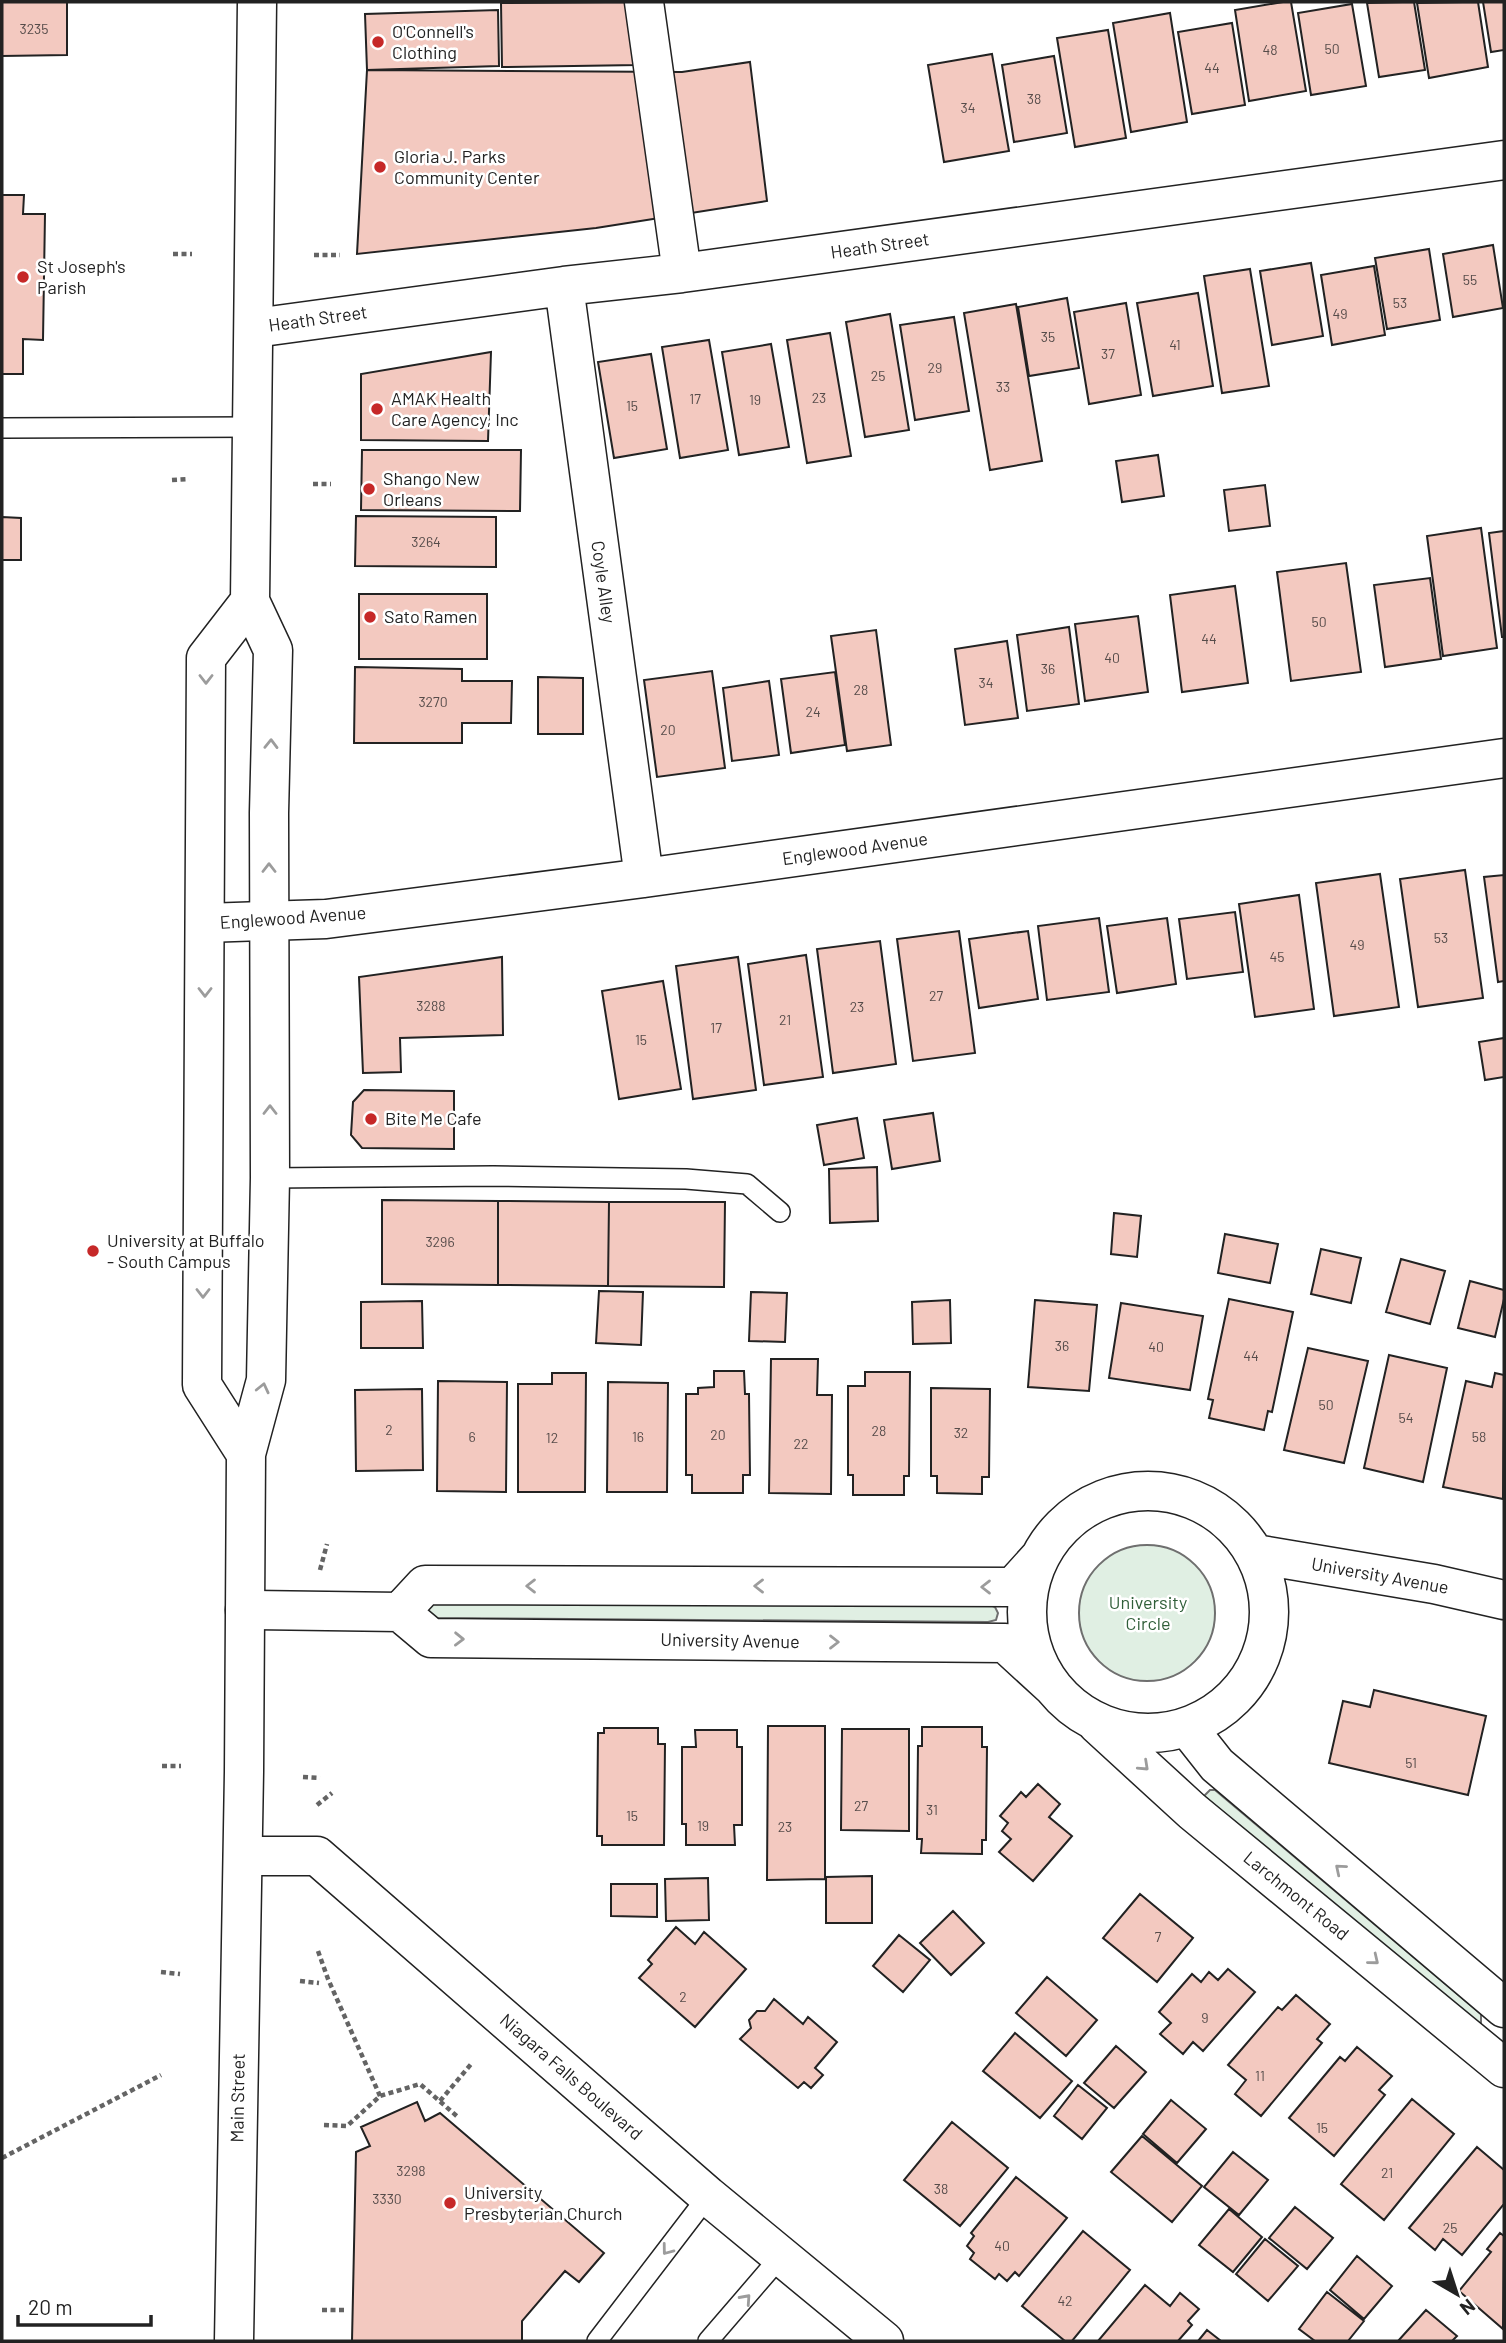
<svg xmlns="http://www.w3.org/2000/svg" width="1506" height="2343" viewBox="0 0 1506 2343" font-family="Barlow,sans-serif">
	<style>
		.green { fill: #e0efe3; stroke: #6f6f6f; stroke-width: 2 }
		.building { fill: #f3c9c0; stroke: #222; stroke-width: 2 }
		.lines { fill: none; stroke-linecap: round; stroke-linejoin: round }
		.lane-casing { stroke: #222; stroke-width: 22 }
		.street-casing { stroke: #222; stroke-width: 41 }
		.primary-casing { stroke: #222; stroke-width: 41 }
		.path { stroke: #646464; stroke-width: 4.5; stroke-dasharray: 5 3.5; stroke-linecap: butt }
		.lane { stroke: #fff; stroke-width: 19 }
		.street { stroke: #fff; stroke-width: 38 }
		.primary { stroke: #fff; stroke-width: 38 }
		.oneway { stroke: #9c9c9c }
		.poi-dot { fill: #c62828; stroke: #fff; stroke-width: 2.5 }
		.labels { text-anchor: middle; stroke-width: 5; stroke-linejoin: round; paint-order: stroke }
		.number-label { font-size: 14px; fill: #564c4a }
		.poi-label { font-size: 18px; fill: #222; stroke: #fff; text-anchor: start }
		.street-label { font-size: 18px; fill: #222; stroke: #fff }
		.park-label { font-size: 18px; fill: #2f5e38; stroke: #fff }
	</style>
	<rect width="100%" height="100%" fill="#fff"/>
	<!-- green -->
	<path class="green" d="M1079 1613a68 68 0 1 1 136 0a68 68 0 1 1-136 0Z
		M 428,1602 L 988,1604 L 995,1607 L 998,1613 L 996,1620 L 988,1622 L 435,1618 L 424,1609 Z
		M 1210,1790 L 1215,1790 L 1481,2014 L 1481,2023 L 1477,2026 L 1204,1796 Z"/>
	<!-- building -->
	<path class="building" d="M 2,2 L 67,2 L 67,55 L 2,56 Z
		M 638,2 L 638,65 L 502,67 L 501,3 Z
		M 1283,2 L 1291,2 L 1306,91 L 1249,101 L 1235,10 Z
		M 1414,2 L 1425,70 L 1379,77 L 1367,3 Z
		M 1478,2 L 1488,67 L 1429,78 L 1417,3 Z
		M 1483,2 L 1504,2 L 1504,50 L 1491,52 Z
		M 1352,4 L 1366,86 L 1311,95 L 1298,13 Z
		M 498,10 L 499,66 L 367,70 L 365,14 Z
		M 1170,13 L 1187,122 L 1131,132 L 1113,23 Z
		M 1232,23 L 1245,105 L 1192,114 L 1178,32 Z
		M 1108,30 L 1126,138 L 1075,147 L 1057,38 Z
		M 992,54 L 1009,151 L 944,162 L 928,65 Z
		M 1054,56 L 1067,133 L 1014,142 L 1002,65 Z
		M 750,62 L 767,201 L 596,228 L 357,254 L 367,70 L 682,72 Z
		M 2,195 L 24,195 L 23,214 L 45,214 L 43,340 L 23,339 L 23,374 L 2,374 Z
		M 1493,245 L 1503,308 L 1453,317 L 1443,254 Z
		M 1429,249 L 1440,320 L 1387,329 L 1375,258 Z
		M 1311,263 L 1323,336 L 1272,345 L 1260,271 Z
		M 1374,266 L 1385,335 L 1332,345 L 1321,275 Z
		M 1250,269 L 1269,386 L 1222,393 L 1204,276 Z
		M 1198,293 L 1213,386 L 1153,396 L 1137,303 Z
		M 1067,298 L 1079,368 L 1029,376 L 1018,307 Z
		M 1126,303 L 1141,395 L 1089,404 L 1074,312 Z
		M 1016,304 L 1042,461 L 990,470 L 964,313 Z
		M 890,314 L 909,430 L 865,437 L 846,322 Z
		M 954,317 L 969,411 L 915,420 L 900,325 Z
		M 830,333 L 851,456 L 807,463 L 787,340 Z
		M 709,340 L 728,450 L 680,458 L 662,347 Z
		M 771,344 L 789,447 L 739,455 L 722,352 Z
		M 491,352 L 488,441 L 361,440 L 361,374 Z
		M 651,354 L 667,449 L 614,458 L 598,362 Z
		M 362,450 L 521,450 L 520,511 L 361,510 Z
		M 1158,455 L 1164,496 L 1122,502 L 1116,461 Z
		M 1265,485 L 1270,526 L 1229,531 L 1224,490 Z
		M 356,516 L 496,517 L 496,567 L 355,566 Z
		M 2,517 L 21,518 L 21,560 L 2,560 Z
		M 1481,528 L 1497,648 L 1443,656 L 1427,536 Z
		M 1504,531 L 1504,637 L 1502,637 L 1489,533 Z
		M 1346,563 L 1361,672 L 1291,681 L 1277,572 Z
		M 1430,578 L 1441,659 L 1385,667 L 1374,585 Z
		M 1235,586 L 1248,683 L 1182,692 L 1170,595 Z
		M 359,594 L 487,594 L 487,659 L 359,659 Z
		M 1138,616 L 1148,692 L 1085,701 L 1075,624 Z
		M 1069,627 L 1079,704 L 1027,711 L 1017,635 Z
		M 876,630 L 891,745 L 847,751 L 831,636 Z
		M 1007,641 L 1018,718 L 965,725 L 955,649 Z
		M 355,667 L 462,669 L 462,681 L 512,681 L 511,723 L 462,723 L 462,743 L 354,743 Z
		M 712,671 L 725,768 L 657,777 L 644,680 Z
		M 835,672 L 845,745 L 791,753 L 781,679 Z
		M 538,677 L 583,678 L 583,734 L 538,734 Z
		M 769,681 L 779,755 L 732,761 L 723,688 Z
		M 1465,870 L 1483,998 L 1418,1007 L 1400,879 Z
		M 1380,874 L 1399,1007 L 1334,1016 L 1316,883 Z
		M 1504,875 L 1504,981 L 1498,982 L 1484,877 Z
		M 1299,895 L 1314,1009 L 1255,1017 L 1239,904 Z
		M 1235,912 L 1243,972 L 1187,979 L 1179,919 Z
		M 1099,918 L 1109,992 L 1047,1000 L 1038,926 Z
		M 1167,918 L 1176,984 L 1117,993 L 1107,926 Z
		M 959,931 L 975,1053 L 913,1061 L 897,939 Z
		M 1028,931 L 1038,999 L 979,1008 L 969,939 Z
		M 880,941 L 896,1064 L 833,1073 L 817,949 Z
		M 806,955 L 823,1077 L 764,1085 L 748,964 Z
		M 502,957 L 503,1035 L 400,1038 L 401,1072 L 363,1073 L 359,977 Z
		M 738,957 L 756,1090 L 693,1099 L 676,966 Z
		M 663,981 L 681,1089 L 619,1099 L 602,991 Z
		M 1504,1038 L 1504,1077 L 1485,1080 L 1479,1042 Z
		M 364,1090 L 454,1091 L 454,1149 L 362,1148 L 351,1135 L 353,1102 Z
		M 933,1113 L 940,1161 L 892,1169 L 884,1120 Z
		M 857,1118 L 864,1158 L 824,1165 L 817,1125 Z
		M 877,1167 L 878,1221 L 830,1223 L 829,1169 Z
		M 382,1200 L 498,1201 L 498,1285 L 382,1284 Z
		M 498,1201 L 609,1202 L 608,1286 L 498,1285 Z
		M 609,1202 L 725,1202 L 724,1287 L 608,1286 Z
		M 1114,1213 L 1141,1216 L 1137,1257 L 1111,1254 Z
		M 1225,1234 L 1278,1244 L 1270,1283 L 1218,1273 Z
		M 1321,1249 L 1361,1258 L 1351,1303 L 1311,1294 Z
		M 1401,1259 L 1445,1271 L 1430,1324 L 1386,1312 Z
		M 1470,1281 L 1504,1290 L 1504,1299 L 1495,1337 L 1458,1328 Z
		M 599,1291 L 643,1292 L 641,1345 L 596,1343 Z
		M 751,1292 L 787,1293 L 785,1342 L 749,1341 Z
		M 1229,1299 L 1293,1312 L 1272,1412 L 1268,1411 L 1264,1430 L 1209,1418 L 1213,1400 L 1208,1399 Z
		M 950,1300 L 951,1343 L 913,1344 L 912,1302 Z
		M 1035,1300 L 1097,1305 L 1089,1391 L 1028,1387 Z
		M 422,1301 L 423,1348 L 361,1348 L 361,1302 Z
		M 1121,1303 L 1203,1316 L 1190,1390 L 1109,1378 Z
		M 1308,1348 L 1368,1361 L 1344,1463 L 1284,1450 Z
		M 1389,1355 L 1447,1368 L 1423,1482 L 1364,1468 Z
		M 771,1359 L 818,1359 L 817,1395 L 832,1395 L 831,1494 L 769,1493 Z
		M 714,1371 L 744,1371 L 745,1394 L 749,1394 L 750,1475 L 743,1475 L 743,1493 L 692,1493 L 692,1475 L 686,1475 L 686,1394 L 698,1394 L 698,1388 L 714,1387 Z
		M 865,1372 L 910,1372 L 909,1476 L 904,1476 L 904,1495 L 853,1495 L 853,1475 L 848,1475 L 848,1386 L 865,1386 Z
		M 552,1373 L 586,1373 L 585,1492 L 518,1492 L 518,1384 L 552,1384 Z
		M 1495,1373 L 1504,1375 L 1503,1499 L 1443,1487 L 1466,1381 L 1492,1387 Z
		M 438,1381 L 507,1382 L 506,1492 L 437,1491 Z
		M 608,1382 L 668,1383 L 667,1492 L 607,1492 Z
		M 931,1388 L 990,1389 L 989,1477 L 982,1477 L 982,1494 L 937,1493 L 937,1476 L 931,1476 Z
		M 422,1389 L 423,1470 L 356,1471 L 355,1390 Z
		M 1374,1690 L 1486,1716 L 1468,1795 L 1329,1763 L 1343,1701 L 1370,1707 Z
		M 768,1726 L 825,1726 L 825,1879 L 767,1880 Z
		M 922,1727 L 982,1727 L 982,1747 L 987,1747 L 986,1840 L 982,1840 L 982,1854 L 921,1853 L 922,1839 L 917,1839 L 918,1746 L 922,1746 Z
		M 604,1728 L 658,1728 L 658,1744 L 665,1744 L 664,1845 L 602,1845 L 602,1836 L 597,1836 L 598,1733 L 604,1733 Z
		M 842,1729 L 909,1729 L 909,1831 L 841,1830 Z
		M 695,1730 L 737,1730 L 737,1747 L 742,1747 L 742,1825 L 734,1825 L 735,1845 L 686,1845 L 686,1824 L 682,1824 L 682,1747 L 696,1747 Z
		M 1038,1784 L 1060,1804 L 1049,1817 L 1072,1836 L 1033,1881 L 999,1852 L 1011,1839 L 1002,1831 L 1008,1823 L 1000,1816 L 1021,1792 L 1026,1797 Z
		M 872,1876 L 872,1923 L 826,1923 L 826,1877 Z
		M 708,1878 L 709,1920 L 666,1921 L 665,1879 Z
		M 611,1884 L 657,1884 L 657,1917 L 611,1916 Z
		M 1140,1894 L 1193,1938 L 1157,1982 L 1103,1938 Z
		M 953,1911 L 984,1943 L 951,1975 L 920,1943 Z
		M 676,1927 L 695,1944 L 704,1932 L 746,1969 L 695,2027 L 639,1978 L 652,1964 L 648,1960 Z
		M 899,1935 L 930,1960 L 903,1992 L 873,1966 Z
		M 1228,1969 L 1255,1992 L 1203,2051 L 1193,2042 L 1183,2054 L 1160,2034 L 1171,2023 L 1159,2012 L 1192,1974 L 1201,1982 L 1209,1972 L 1218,1980 Z
		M 1047,1977 L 1097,2020 L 1066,2056 L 1016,2013 Z
		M 1296,1995 L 1330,2024 L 1317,2039 L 1322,2043 L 1261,2116 L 1235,2094 L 1246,2080 L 1228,2065 L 1278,2007 L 1282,2010 Z
		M 774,1999 L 803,2024 L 808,2017 L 837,2042 L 815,2068 L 823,2075 L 811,2088 L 804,2082 L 798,2088 L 740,2039 L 751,2028 L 749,2020 L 757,2011 L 765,2011 Z
		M 1015,2033 L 1072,2081 L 1040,2118 L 983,2071 Z
		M 1116,2046 L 1146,2072 L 1114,2108 L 1084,2083 Z
		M 1357,2047 L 1392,2076 L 1379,2090 L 1385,2095 L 1334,2156 L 1289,2118 L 1340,2057 L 1345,2061 Z
		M 1078,2085 L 1107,2108 L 1082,2139 L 1054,2116 Z
		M 1412,2099 L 1454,2134 L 1384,2220 L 1341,2184 Z
		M 1171,2100 L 1206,2129 L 1177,2163 L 1143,2134 Z
		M 417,2102 L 425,2121 L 440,2113 L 604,2253 L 579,2282 L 565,2271 L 522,2321 L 522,2341 L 352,2341 L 356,2152 L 370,2146 L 361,2127 Z
		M 952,2122 L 1008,2168 L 960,2226 L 904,2180 Z
		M 1142,2136 L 1202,2186 L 1172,2222 L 1111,2172 Z
		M 1477,2147 L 1504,2170 L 1504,2204 L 1462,2255 L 1443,2239 L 1435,2250 L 1409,2228 Z
		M 1233,2152 L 1268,2180 L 1239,2215 L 1204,2187 Z
		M 1016,2177 L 1067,2218 L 1019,2276 L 1015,2272 L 1007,2281 L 999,2274 L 995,2279 L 970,2259 L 974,2253 L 967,2246 L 974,2236 L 971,2233 Z
		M 1295,2207 L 1333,2238 L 1307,2269 L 1269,2238 Z
		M 1229,2209 L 1262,2237 L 1233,2272 L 1199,2245 Z
		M 1083,2231 L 1130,2270 L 1072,2341 L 1065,2341 L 1022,2306 Z
		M 1500,2233 L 1504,2236 L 1503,2329 L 1459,2291 L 1491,2252 L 1487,2249 Z
		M 1265,2239 L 1298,2266 L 1268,2301 L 1236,2274 Z
		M 1357,2256 L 1392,2286 L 1364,2319 L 1330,2290 Z
		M 1145,2285 L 1170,2306 L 1180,2293 L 1199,2309 L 1188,2321 L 1192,2325 L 1178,2341 L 1098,2341 Z
		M 1327,2292 L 1364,2321 L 1348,2341 L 1315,2341 L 1299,2329 Z
		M 1426,2310 L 1457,2336 L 1452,2341 L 1398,2341 Z
		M 1207,2330 L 1221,2341 L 1198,2341 Z"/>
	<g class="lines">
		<!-- lane casing -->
		<g class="lane-casing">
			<path id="lane" d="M 2,428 L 254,427
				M 270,1178 L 493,1176 L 686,1179 L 747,1184 L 780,1212
				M 597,2341 L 708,2196
				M 708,2341 L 782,2255"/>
		</g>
		<!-- street casing -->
		<g class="street-casing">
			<path id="street" d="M 644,2 L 682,273
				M 564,286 L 644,878
				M 255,328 L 564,286 L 682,273 L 1504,160
				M 205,923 L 326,919 L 644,878 L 1504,758
				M1027 1612a121 121 0 1 1 242 0a121 121 0 1 1-242 0Z
				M 1255,1554 L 1434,1584 L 1504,1600
				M 245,1610 L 400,1612 L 431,1638 L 1005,1643 L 1053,1687
				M 400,1612 L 425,1585 L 1013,1587 L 1041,1556
				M 1097,1724 L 1192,1811 L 1504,2068
				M 1187,1727 L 1217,1765 L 1504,2008
				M 243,1856 L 317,1856 L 708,2196 L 884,2341"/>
		</g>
		<!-- primary casing -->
		<g class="primary-casing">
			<path id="primary" d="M 246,1454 L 202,1385 L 206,658 L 250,601
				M 234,2341 L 244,1772 L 246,1454 L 266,1380 L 270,1178 L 269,813 L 273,650 L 250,601 L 257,2"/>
		</g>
		<!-- path -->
		<path class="path" d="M 173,254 L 192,254
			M 314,255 L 340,255
			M 172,480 L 189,479
			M 313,484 L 331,484
			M 320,1570 L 327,1544
			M 162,1766 L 181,1766
			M 303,1777 L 320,1778
			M 317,1805 L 332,1793
			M 318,1951 L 328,1979 L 380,2096
			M 161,1972 L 180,1974
			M 300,1981 L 319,1983
			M 440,2101 L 472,2063
			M 324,2125 L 347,2126 L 380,2096 L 420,2084 L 459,2118
			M 2,2158 L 161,2075
			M 322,2310 L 344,2310"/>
		<!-- lane -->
		<use href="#lane" class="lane"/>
		<!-- street -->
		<use href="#street" class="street"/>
		<!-- primary -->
		<use href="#primary" class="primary"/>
	</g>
	<!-- one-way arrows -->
	<defs><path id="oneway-chevron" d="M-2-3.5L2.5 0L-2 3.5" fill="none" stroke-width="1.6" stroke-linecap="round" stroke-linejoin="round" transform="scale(1.75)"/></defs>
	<g class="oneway">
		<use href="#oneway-chevron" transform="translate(206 679) rotate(90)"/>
		<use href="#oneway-chevron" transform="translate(271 744) rotate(-89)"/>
		<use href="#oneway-chevron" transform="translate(269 868) rotate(-90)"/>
		<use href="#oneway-chevron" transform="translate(205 992) rotate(90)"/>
		<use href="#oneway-chevron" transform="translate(270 1110) rotate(-90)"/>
		<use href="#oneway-chevron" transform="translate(203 1293) rotate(90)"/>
		<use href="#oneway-chevron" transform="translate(263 1388) rotate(-77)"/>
		<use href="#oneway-chevron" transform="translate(531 1586) rotate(-180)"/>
		<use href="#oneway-chevron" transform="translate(759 1586) rotate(-180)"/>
		<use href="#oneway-chevron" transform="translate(986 1587) rotate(-180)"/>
		<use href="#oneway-chevron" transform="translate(459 1639) rotate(1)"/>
		<use href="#oneway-chevron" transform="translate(834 1642)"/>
		<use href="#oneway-chevron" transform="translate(1144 1766) rotate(43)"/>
		<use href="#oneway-chevron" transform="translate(1340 1869) rotate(-140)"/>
		<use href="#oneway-chevron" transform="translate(1374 1960) rotate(39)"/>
		<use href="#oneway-chevron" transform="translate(667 2250) rotate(127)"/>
		<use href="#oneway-chevron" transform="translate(746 2299) rotate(-48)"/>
	</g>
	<!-- markers -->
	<g class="poi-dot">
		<circle cx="378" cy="42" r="7"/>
		<circle cx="380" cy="167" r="7"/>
		<circle cx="23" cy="277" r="7"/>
		<circle cx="377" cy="409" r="7"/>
		<circle cx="369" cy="489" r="7"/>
		<circle cx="370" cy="617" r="7"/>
		<circle cx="371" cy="1119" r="7"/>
		<circle cx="93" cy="1251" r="7"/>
		<circle cx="450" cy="2203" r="7"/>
	</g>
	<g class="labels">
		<!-- number labels -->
		<g class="number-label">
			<text x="34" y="34">3235</text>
			<text x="1332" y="54">50</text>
			<text x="1270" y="55">48</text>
			<text x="1212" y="73">44</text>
			<text x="1034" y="104">38</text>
			<text x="968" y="113">34</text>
			<text x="1470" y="285">55</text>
			<text x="1400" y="308">53</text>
			<text x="1340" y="319">49</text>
			<text x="1048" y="342">35</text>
			<text x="1175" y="350">41</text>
			<text x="1108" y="359">37</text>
			<text x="935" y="373">29</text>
			<text x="878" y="381">25</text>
			<text x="1003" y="392">33</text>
			<text x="819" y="403">23</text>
			<text x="695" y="404">17</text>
			<text x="755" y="405">19</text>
			<text x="632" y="411">15</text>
			<text x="426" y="547">3264</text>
			<text x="1319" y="627">50</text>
			<text x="1209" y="644">44</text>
			<text x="1112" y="663">40</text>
			<text x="1048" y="674">36</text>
			<text x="986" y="688">34</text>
			<text x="861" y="695">28</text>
			<text x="433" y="707">3270</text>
			<text x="813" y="717">24</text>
			<text x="668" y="735">20</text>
			<text x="1441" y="943">53</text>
			<text x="1357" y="950">49</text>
			<text x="1277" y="962">45</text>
			<text x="936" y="1001">27</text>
			<text x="431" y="1011">3288</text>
			<text x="857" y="1012">23</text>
			<text x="785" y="1025">21</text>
			<text x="716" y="1033">17</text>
			<text x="641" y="1045">15</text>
			<text x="440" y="1247">3296</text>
			<text x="1062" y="1351">36</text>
			<text x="1156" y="1352">40</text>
			<text x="1251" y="1361">44</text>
			<text x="1326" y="1410">50</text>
			<text x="1406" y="1423">54</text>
			<text x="389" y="1435">2</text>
			<text x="879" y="1436">28</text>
			<text x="961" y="1438">32</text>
			<text x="718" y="1440">20</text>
			<text x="472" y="1442">6</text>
			<text x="638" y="1442">16</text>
			<text x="1479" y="1442">58</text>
			<text x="552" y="1443">12</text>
			<text x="801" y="1449">22</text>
			<text x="1411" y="1768">51</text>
			<text x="861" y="1811">27</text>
			<text x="932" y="1815">31</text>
			<text x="632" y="1821">15</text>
			<text x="703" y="1831">19</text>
			<text x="785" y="1832">23</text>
			<text x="1158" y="1942">7</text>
			<text x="683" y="2002">2</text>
			<text x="1205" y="2023">9</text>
			<text x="1260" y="2081">11</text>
			<text x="1322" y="2133">15</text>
			<text x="411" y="2176">3298</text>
			<text x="1387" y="2178">21</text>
			<text x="941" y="2194">38</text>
			<text x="387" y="2204">3330</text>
			<text x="1450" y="2233">25</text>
			<text x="1002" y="2251">40</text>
			<text x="1065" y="2306">42</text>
		</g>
		<!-- poi labels -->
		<g class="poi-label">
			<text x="392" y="38">O'Connell's<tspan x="392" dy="21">Clothing</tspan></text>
			<text x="394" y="163">Gloria J. Parks<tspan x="394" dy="21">Community Center</tspan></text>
			<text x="37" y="273">St Joseph's<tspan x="37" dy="21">Parish</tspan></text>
			<text x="391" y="405">AMAK Health<tspan x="391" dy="21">Care Agency, Inc</tspan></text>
			<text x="383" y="485">Shango New<tspan x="383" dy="21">Orleans</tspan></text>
			<text x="384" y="623">Sato Ramen</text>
			<text x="385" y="1125">Bite Me Cafe</text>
			<text x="107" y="1247">University at Buffalo<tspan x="107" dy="21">- South Campus</tspan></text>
			<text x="464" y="2199">University<tspan x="464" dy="21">Presbyterian Church</tspan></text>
		</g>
		<!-- street labels -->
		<g class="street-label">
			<text transform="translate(880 246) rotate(-8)" y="6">Heath Street</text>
			<text transform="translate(318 319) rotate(-8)" y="6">Heath Street</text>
			<text transform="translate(603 582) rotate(82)" y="6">Coyle Alley</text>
			<text transform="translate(855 849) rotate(-8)" y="6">Englewood Avenue</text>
			<text transform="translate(293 918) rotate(-4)" y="6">Englewood Avenue</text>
			<text transform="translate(1380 1576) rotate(10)" y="6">University Avenue</text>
			<text transform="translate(730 1641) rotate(1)" y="6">University Avenue</text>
			<text transform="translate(1296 1896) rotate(39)" y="6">Larchmont Road</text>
			<text transform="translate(571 2077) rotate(41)" y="6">Niagara Falls Boulevard</text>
			<text transform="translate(238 2098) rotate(-89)" y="6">Main Street</text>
		</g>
		<!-- park labels -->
		<g class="park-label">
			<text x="1148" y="1609">University<tspan x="1148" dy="21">Circle</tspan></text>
		</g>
	</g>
	<!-- border -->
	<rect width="1506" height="2343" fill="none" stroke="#222222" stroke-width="7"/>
	<!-- north arrow -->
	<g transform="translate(1457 2294) rotate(141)" stroke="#ffffff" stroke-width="5" paint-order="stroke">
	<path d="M0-5L12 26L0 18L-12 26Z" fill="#222222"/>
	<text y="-10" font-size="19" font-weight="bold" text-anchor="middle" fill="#222222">N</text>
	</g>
	<!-- scale -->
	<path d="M18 2315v10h133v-10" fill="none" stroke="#222222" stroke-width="3.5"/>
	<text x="28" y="2315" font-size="21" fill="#222222" stroke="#ffffff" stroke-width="5" paint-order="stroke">20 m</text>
</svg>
